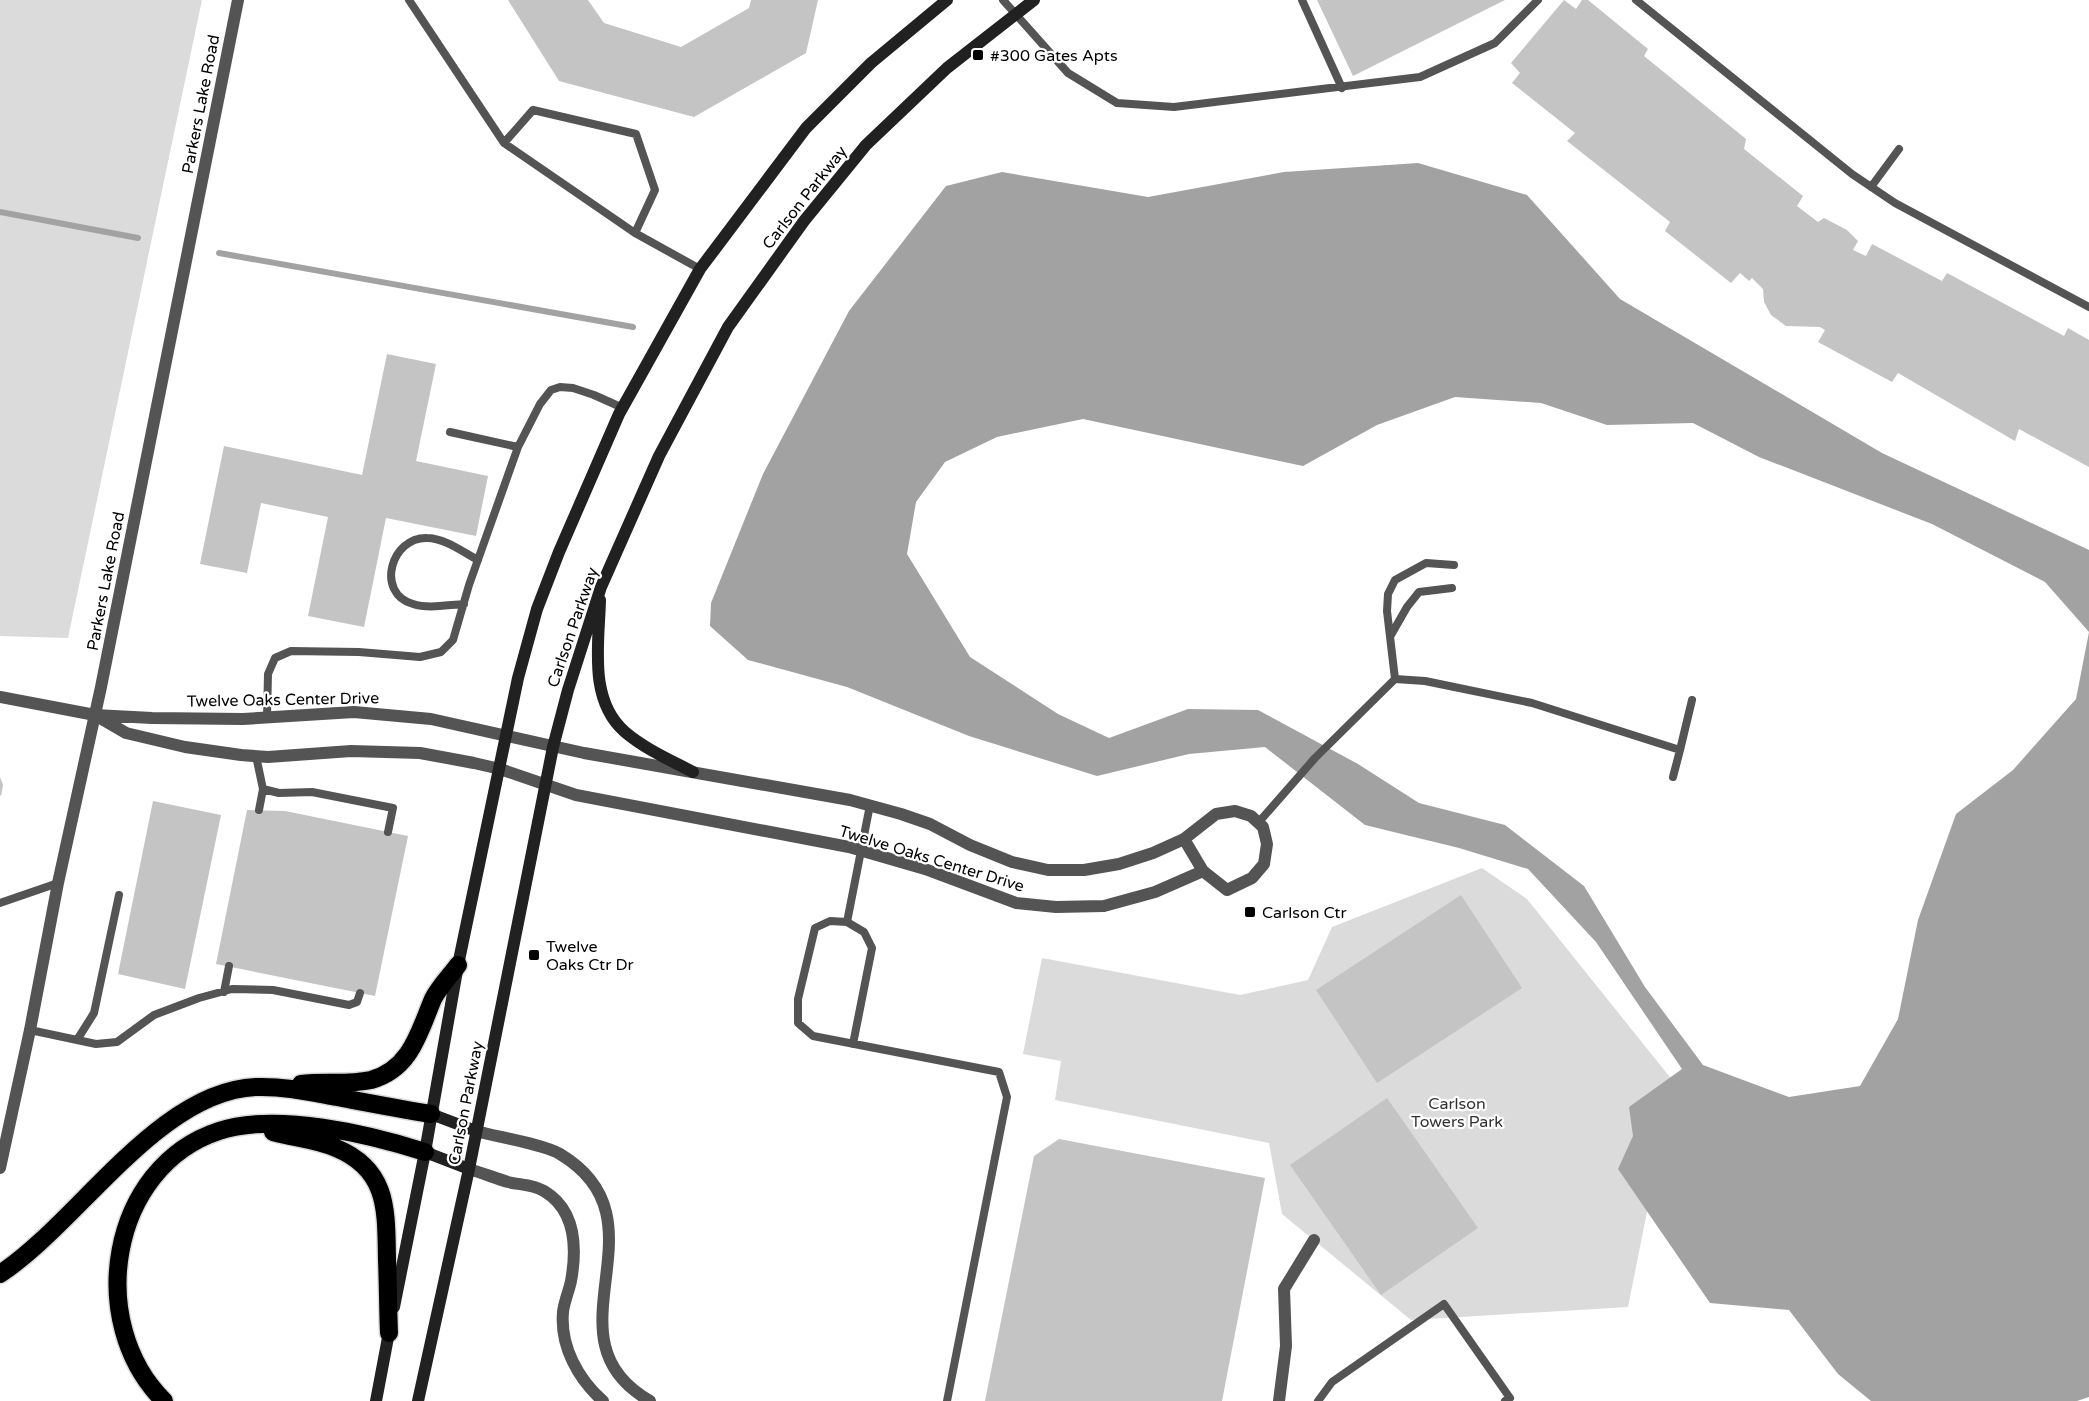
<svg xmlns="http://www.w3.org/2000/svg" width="2089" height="1401" viewBox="0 0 2089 1401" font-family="'Varela Round',sans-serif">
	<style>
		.green { fill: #dbdbdb }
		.water { fill: #a2a2a2; fill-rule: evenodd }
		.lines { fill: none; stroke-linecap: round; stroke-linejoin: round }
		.stream { stroke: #a2a2a2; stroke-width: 6 }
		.building { fill: #c4c4c4 }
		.motorway-casing { stroke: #dbdbdb; stroke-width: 21 }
		.service { stroke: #545454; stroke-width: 8 }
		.minor { stroke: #545454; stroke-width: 12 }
		.tertiary { stroke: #545454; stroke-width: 12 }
		.secondary { stroke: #212121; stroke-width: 12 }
		.motorway { stroke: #000; stroke-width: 18 }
		.poi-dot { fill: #000; stroke: #fff; stroke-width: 2 }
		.labels { text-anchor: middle; stroke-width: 4.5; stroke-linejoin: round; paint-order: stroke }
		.poi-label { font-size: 16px; fill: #000; stroke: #fff; text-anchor: start }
		.street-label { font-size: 16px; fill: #000; stroke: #fff }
		.park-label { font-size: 16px; fill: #323232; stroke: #fff }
	</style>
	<rect width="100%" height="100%" fill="#fff"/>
	<!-- green -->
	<path class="green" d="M 0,0 L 202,0 L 68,638 L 0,636 Z
		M 1482,868 L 1527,899 L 1673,1081 L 1628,1307 L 1411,1320 L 1282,1214 L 1269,1143 L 1055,1100 L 1061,1061 L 1023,1054 L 1042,958 L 1240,995 L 1308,980 L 1332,927 Z"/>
	<!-- water -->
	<path class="water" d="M 1418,163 L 1527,195 L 1620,299 L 1882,453 L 2089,550 L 2089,1397 L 2077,1401 L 1871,1401 L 1838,1374 L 1789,1310 L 1710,1303 L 1618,1169 L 1633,1136 L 1629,1107 L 1682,1069 L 1596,942 L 1528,869 L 1459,848 L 1365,825 L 1265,747 L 1189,754 L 1097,776 L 969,736 L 847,687 L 748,660 L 710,626 L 711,603 L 763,474 L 849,311 L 946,186 L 1002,172 L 1148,197 L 1284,172 ZM 1455,397 L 1541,403 L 1607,425 L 1693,423 L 1759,457 L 1932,524 L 2045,582 L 2089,632 L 2076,699 L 2013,770 L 1956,814 L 1918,920 L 1898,1019 L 1860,1086 L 1789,1097 L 1703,1065 L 1645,987 L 1584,886 L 1505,825 L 1419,803 L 1358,764 L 1258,710 L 1188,709 L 1109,738 L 1058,714 L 970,657 L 907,554 L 916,502 L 945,462 L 997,437 L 1083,419 L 1303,466 L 1377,425 Z"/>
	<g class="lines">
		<!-- stream -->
		<path class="stream" d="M 0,212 L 138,238
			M 219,253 L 633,327"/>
	</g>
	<!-- building -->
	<path class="building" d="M 508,0 L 588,0 L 604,23 L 681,47 L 749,8 L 751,0 L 818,0 L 806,53 L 694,117 L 559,81 Z
		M 1317,0 L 1505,0 L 1353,76 Z
		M 1564,0 L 1576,9 L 1582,0 L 1588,0 L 1648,49 L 1644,56 L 1746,139 L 1744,149 L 1803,196 L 1797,206 L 1818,222 L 1824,218 L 1847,230 L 1858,241 L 1853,250 L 1866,256 L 1872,244 L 1942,281 L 1947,273 L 2064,336 L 2068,328 L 2089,340 L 2089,467 L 2019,429 L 2015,441 L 1898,373 L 1892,382 L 1818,342 L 1825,330 L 1820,327 L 1786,326 L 1771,315 L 1764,302 L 1763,289 L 1752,278 L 1749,281 L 1740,273 L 1731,283 L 1665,231 L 1670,222 L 1567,141 L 1575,133 L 1512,83 L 1520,73 L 1511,63 Z
		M 387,354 L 436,364 L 416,461 L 488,476 L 476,536 L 386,518 L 364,627 L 308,616 L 328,517 L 261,503 L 247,573 L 200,564 L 224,446 L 362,475 Z
		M 0,777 L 3,785 L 1,796 L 0,795 Z
		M 153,801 L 221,815 L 185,989 L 118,974 Z
		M 247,810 L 285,811 L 408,836 L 375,996 L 216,964 Z
		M 1461,895 L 1522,988 L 1377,1083 L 1316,990 Z
		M 1387,1098 L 1478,1228 L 1381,1295 L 1290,1165 Z
		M 1059,1139 L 1265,1178 L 1222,1401 L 985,1401 L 1034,1156 Z"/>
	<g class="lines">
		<!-- motorway casing -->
		<g class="motorway-casing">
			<path id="motorway" d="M 301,1084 C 324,1081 348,1085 371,1080 C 411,1069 419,1032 433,999 C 439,987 450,976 458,965
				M 273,1132 C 294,1138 315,1139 336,1148 C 389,1170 386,1211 387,1260 C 388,1284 388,1309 389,1333
				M 0,1274 C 79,1222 158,1091 256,1087 C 284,1086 310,1092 337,1097 C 369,1103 400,1109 431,1114
				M 164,1401 C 85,1323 109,1167 219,1131 C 276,1112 369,1134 425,1152"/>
		</g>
		<!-- service -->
		<path class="service" d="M 409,0 L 504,143 L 635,233 L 700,269
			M 1003,0 L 1068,73 L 1117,103 L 1174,107 L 1420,77 L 1495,43 L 1538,0
			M 1302,0 L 1342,88
			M 1636,0 L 1852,174 L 1895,203 L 2089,307
			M 504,143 L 533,110 L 636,134 L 655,190 L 635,233
			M 1871,187 L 1899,149
			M 450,432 L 518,447
			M 464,604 C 447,605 428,609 413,604 C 375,593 391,537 427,538 C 444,538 463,552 478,560
			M 1391,635 L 1407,607 L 1419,592 L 1452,588
			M 1395,679 L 1387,611 L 1388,594 L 1395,580 L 1426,563 L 1454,565
			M 267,717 L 268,674 L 275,658 L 291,651 L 359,652 L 420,657 L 441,652 L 453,640 L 469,585 L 518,447 L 540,404 L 551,390 L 560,387 L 573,388 L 594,395 L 623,408
			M 256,756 L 263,789 L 279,793 L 312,792 L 393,808 L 388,832
			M 1673,777 L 1680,750
			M 259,810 L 263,789
			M 1258,823 L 1315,758 L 1395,679 L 1425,681 L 1532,703 L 1680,750 L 1692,700
			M 0,903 L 58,883
			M 847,922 L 870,805
			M 224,992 L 229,966
			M 30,1030 L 96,1044 L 117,1042 L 154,1015 L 199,998 L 232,989 L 273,990 L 349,1005 L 357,1002 L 360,993
			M 77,1040 L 94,1013 L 119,895
			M 853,1044 L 872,948 L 864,932 L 847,922 L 830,921 L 815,928 L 798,999 L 798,1023 L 813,1036 L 999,1072 L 1007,1097 L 947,1401
			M 1318,1401 L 1332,1382 L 1444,1304 L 1510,1398 L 1505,1401"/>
		<!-- minor -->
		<path class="minor" d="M 0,697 L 95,715 L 152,718 L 243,719 L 354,712 L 431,719 L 584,753 L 850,800 L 901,814 L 930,824 L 970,845 L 1012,862 L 1048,870 L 1084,870 L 1119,864 L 1153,853 L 1184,839 L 1216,814 L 1235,811 L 1251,816 L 1263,827 L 1267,844 L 1264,864 L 1252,878 L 1227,890 L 1203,871 L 1155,892 L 1104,906 L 1056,907 L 1016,903 L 925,869 L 849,847 L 576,795 L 500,769 L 474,763 L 420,753 L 351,751 L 268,757 L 241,755 L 185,747 L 126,733 L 95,715
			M 1184,839 L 1203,871
			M 476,1131 C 497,1137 543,1144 560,1154 C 673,1222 539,1338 650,1401
			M 469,1169 C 482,1173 495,1178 508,1182 C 520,1185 532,1184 544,1191 C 576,1210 577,1248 571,1281 C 569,1291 564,1302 563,1312 C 560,1346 578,1379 603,1401
			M 1279,1401 L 1286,1346 L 1284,1289 L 1314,1240"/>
		<!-- tertiary -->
		<path class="tertiary" d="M 0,1168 L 30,1030 L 58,883 L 101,687 L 238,0"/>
		<!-- secondary -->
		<path class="secondary" d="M 600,600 C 599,643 588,700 625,732 C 645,749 670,760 693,772
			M 431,1114 L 476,1131
			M 425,1152 L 469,1169
			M 394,1307 L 425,1152 L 458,965 L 518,678 L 537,609 L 559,552 L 619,414 L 700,269 L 806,128 L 871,63 L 947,0
			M 376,1401 L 390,1327
			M 418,1401 L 469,1169 L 553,747 L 568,690 L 601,587 L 659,456 L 728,327 L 804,221 L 866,145 L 947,68 L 1034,0"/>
		<!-- motorway -->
		<use href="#motorway" class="motorway"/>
	</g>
	<!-- markers -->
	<g class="poi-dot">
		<rect x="972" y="49" width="12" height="12" rx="3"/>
		<rect x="1244" y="906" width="12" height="12" rx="3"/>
		<rect x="528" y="949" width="12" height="12" rx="3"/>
	</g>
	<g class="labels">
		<!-- poi labels -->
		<g class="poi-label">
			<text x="990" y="61">#300 Gates Apts</text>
			<text x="1262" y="918">Carlson Ctr</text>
			<text x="546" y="952">Twelve<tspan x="546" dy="18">Oaks Ctr Dr</tspan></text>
		</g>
		<!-- street labels -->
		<g class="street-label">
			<text transform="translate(200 104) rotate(-79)" y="6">Parkers Lake Road</text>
			<text transform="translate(804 197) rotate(-52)" y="6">Carlson Parkway</text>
			<text transform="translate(105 581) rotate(-79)" y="6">Parkers Lake Road</text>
			<text transform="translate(572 627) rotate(-71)" y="6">Carlson Parkway</text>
			<text transform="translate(283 699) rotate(-1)" y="6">Twelve Oaks Center Drive</text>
			<text transform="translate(932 858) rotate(17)" y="6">Twelve Oaks Center Drive</text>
			<text transform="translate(465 1103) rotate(-79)" y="6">Carlson Parkway</text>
		</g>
		<!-- park labels -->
		<g class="park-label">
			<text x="1457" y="1109">Carlson<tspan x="1457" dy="18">Towers Park</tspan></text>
		</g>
	</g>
</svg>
